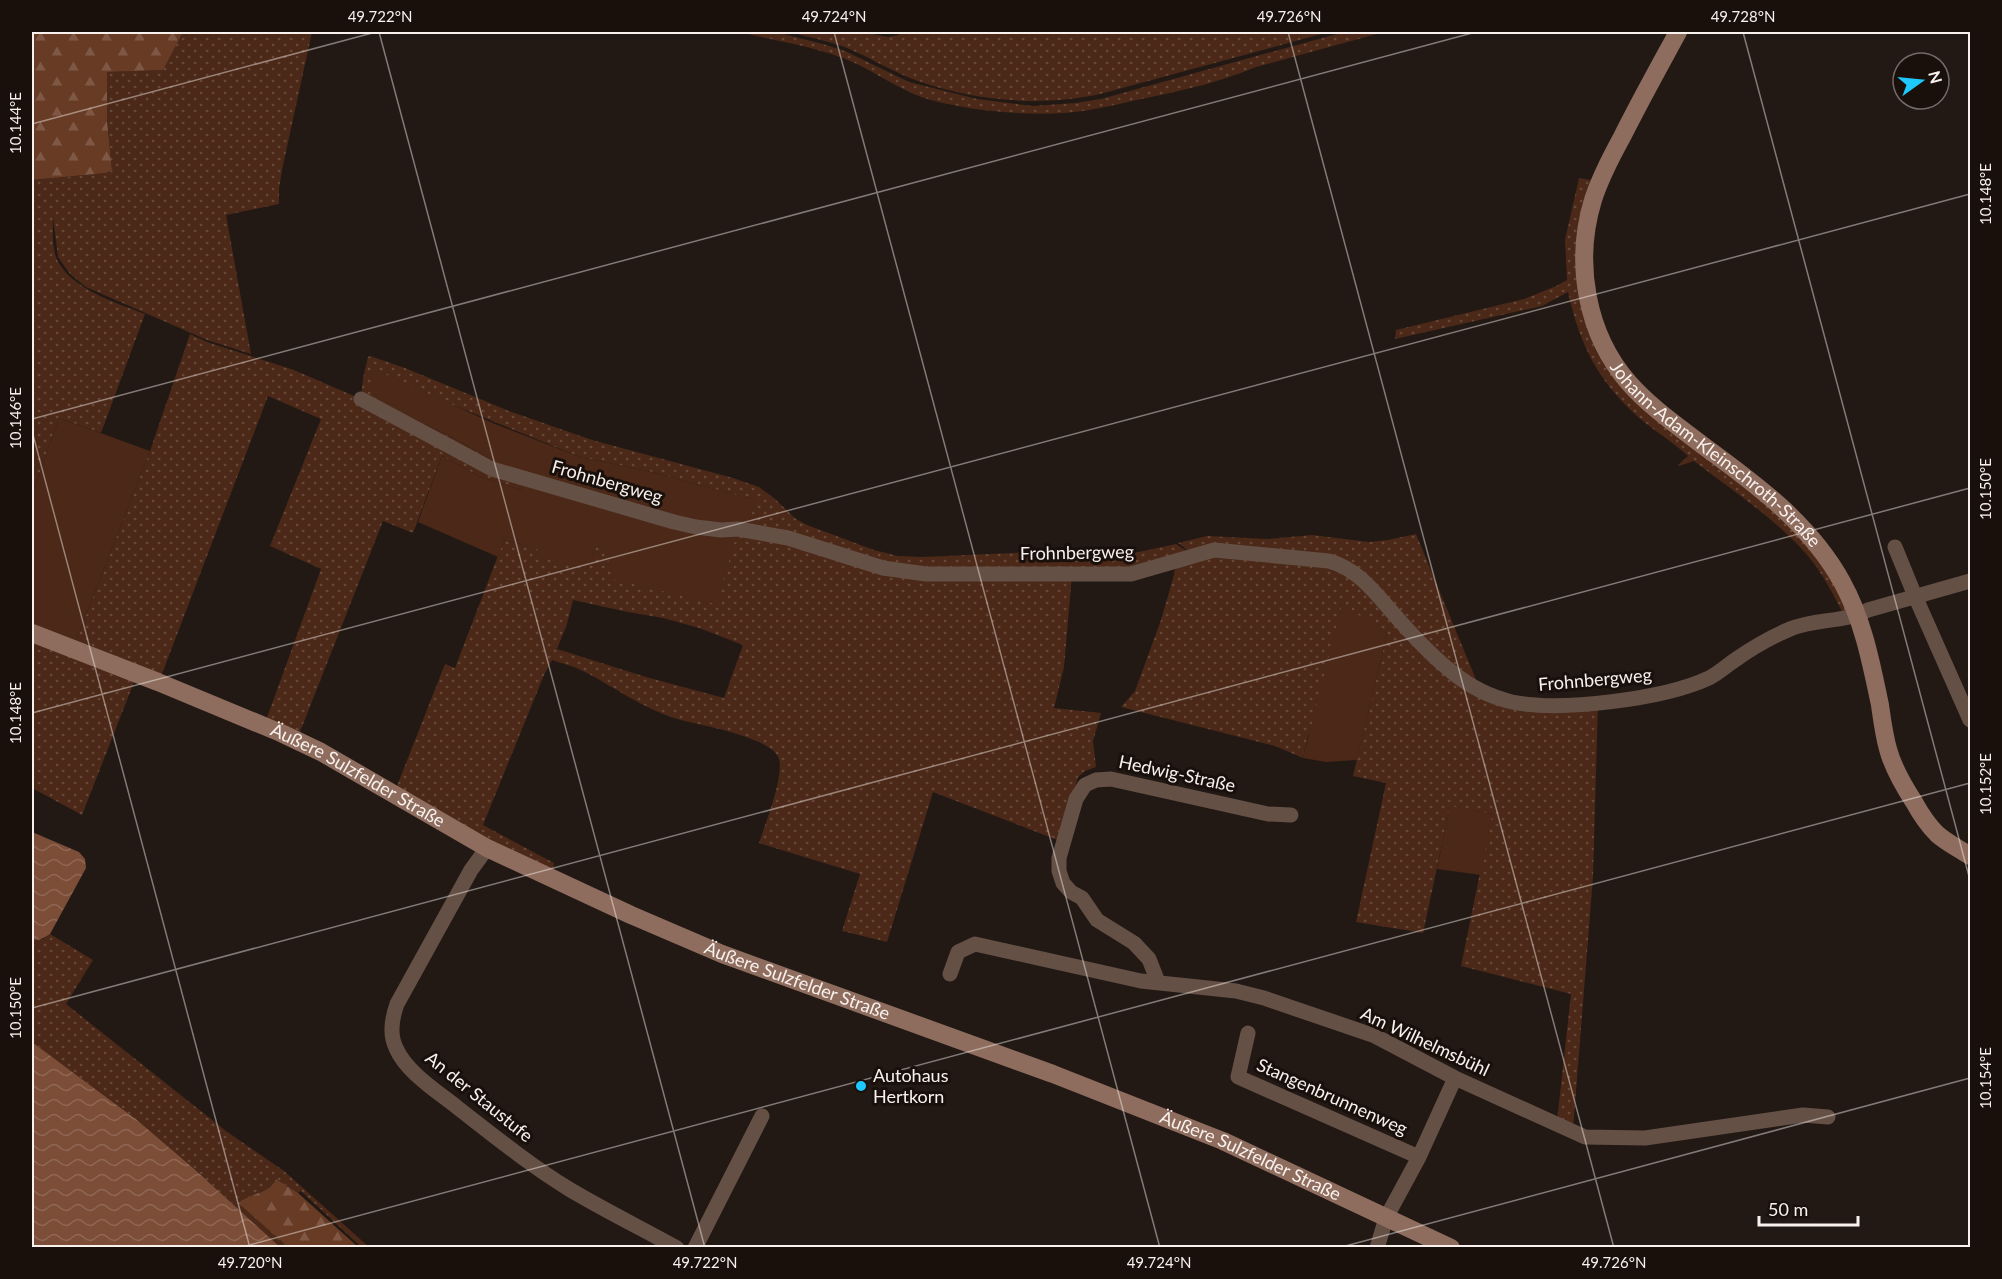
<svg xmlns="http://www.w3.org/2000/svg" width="2002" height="1279" viewBox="0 0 2002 1279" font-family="Lato,sans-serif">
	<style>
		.grass { fill: url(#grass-dots); fill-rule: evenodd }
		.forest { fill: url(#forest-firs) }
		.garden { fill: #4b2817 }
		.water { fill: url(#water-waves) }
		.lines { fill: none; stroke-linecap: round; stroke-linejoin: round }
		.street { stroke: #655046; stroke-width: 15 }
		.secondary { stroke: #8f6d5e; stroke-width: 18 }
		.ticks { fill: none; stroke: #f8f1ee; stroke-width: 1.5; stroke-opacity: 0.45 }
		.poi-dot { fill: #1ec9fd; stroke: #19100c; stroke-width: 2 }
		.labels { text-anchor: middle; stroke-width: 6; stroke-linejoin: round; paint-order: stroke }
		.street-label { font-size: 18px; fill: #f8f1ee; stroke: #19100c }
		.poi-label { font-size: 18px; fill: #f8f1ee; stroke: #19100c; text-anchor: start }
		.neatline { fill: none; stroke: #f8f1ee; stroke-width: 2 }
		.ticks-label { font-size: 15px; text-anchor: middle; fill: #f8f1ee }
	</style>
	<defs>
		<pattern id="grass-dots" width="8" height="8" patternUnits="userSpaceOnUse" patternTransform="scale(1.5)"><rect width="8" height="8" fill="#4b2817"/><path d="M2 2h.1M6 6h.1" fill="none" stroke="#664839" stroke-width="1.8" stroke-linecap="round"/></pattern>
		<pattern id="forest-firs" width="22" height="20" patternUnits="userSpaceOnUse" patternTransform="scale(1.5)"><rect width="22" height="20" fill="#683b25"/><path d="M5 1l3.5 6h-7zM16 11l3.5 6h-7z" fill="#7e5845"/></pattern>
		<pattern id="water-waves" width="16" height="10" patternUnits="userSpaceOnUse" patternTransform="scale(1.5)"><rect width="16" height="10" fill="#7c4d37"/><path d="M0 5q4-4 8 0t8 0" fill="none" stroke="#8f6754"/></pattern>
	</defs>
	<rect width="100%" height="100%" fill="#221915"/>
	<!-- grass -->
	<path class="grass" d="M 183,32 L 312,32 L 282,170 L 279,189 L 279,204 L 226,215 L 251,354 L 207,340 L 86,287 L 70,274 L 58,257 L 53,217 C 53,229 52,242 55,254 C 64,287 117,303 145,314 L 101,433 L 59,418 L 32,495 L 32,180 L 106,173 L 112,170 L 107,120 L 107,72 L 162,70 Z
		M 739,32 L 776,32 L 826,45 L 845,51 L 909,82 L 977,99 L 1033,106 L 1075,103 L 1101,99 L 1344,32 L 1384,32 L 1256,67 C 1223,81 1186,90 1151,97 C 1126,102 1101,109 1075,112 C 1034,117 971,111 931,100 C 898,91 872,68 840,57 C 808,45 772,40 739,32 Z
		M 789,32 L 862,32 L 888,37 L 898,35 L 901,32 L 1329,32 L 1100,94 C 1041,107 975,101 918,81 C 893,72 871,58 847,48 C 829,41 808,37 789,32 Z
		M 1579,178 L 1597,181 L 1580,253 L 1611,364 L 1793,522 L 1854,613 L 1844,615 C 1833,594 1823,574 1808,556 C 1776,519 1733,491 1694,461 L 1679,466 L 1678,465 L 1688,456 C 1674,443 1658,433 1644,422 C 1600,385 1580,347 1568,292 L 1542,306 L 1395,339 L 1396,330 L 1524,299 L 1556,286 L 1567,280 L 1565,240 Z
		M 190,334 L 207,342 L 294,370 L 361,399 L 363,378 L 368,357 L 370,356 L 405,368 L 509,411 L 592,440 L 733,478 L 759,487 L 775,499 L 796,519 L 807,525 L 874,550 L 898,556 L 922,557 L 1056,551 L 1139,552 L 1176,544 L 1191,554 L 1143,570 L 1072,574 L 1064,667 L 1054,708 L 1101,713 L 1093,741 L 1096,767 L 1085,771 L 1078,777 L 1060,841 L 933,792 L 887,942 L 842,931 L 860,874 L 759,843 C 765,825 784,777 779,759 C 773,738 705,726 685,721 C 648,712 619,690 587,673 C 576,667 564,664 552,660 L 544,675 L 483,825 L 554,863 L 553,876 L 395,791 L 445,664 L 455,668 L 504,540 L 541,550 L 539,555 L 588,569 L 596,545 L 606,548 L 738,530 L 748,532 L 754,500 L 652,472 L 580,457 L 453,405 L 383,404 L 453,438 L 525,479 L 521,490 L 479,476 L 442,456 L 413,533 L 383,521 L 298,737 L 265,723 L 321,569 L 270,546 L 321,419 L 268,396 L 160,679 L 74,646 L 150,451 ZM 573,600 L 628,612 L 663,618 L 699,628 L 743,645 L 724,698 L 646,677 L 557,649 L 567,624 Z
		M 1416,534 L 1477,682 L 1483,693 L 1598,703 L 1593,877 L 1573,1129 L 1557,1121 L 1571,994 L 1461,966 L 1492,814 L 1450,807 L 1423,933 L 1356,922 L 1386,783 L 1353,776 L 1387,634 L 1308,736 L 1303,758 L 1275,746 L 1121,707 L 1135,691 L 1161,620 L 1174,575 L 1176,562 L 1192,553 L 1178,543 L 1207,536 L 1268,539 L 1312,535 L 1369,542 L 1388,540 Z
		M 32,636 L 136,677 L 82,815 L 32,788 Z
		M 50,934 L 93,960 L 66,1004 L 226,1131 L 284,1171 L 369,1247 L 362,1247 L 358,1244 L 301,1191 L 298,1193 L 276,1179 C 268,1194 250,1193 238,1203 L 288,1247 L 280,1247 L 192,1167 L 137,1120 L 32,1042 L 32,939 L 43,939 Z"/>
	<!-- forest -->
	<path class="forest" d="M 32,32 L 183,32 L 163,70 L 107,72 L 107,120 L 112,170 L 106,173 L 32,180 Z
		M 276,1179 L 298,1193 L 358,1247 L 288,1247 L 238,1203 C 250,1193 269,1194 276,1179 Z"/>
	<!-- garden -->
	<path class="garden" d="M 376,370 L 495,424 L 580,457 L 652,472 L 755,500 L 748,532 L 738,531 L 716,604 L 612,579 L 606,548 L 596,546 L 588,569 L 538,556 L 540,550 L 504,540 L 498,557 L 418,522 L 442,456 L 479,476 L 521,490 L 525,479 L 453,438 L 383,404 L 374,396 L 372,372 Z
		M 59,418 L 150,451 L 74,646 L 32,629 L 32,495 Z
		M 1342,604 L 1387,634 L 1357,760 L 1326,762 L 1303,758 Z
		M 1450,806 L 1492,814 L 1481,875 L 1437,869 Z"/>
	<!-- water -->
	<path class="water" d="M 32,832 L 79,852 L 85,859 L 86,868 L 50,934 C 44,938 39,941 32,939 Z
		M 32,1042 L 137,1120 L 192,1167 L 280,1247 L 32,1247 Z"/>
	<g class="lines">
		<!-- street -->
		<path class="street" d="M 361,399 L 492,469 L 674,522 L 696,527 L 721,530 L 738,529 L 788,538 L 883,568 L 926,574 L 1131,574 L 1214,550 L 1329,561 C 1361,570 1378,597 1400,621 C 1416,639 1433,657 1452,672 C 1469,686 1491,697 1512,702 C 1561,712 1664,699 1709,678 C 1719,673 1726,666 1735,660 C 1752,648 1771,637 1790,629 C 1816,618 1844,623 1868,610 L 1970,581
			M 1895,547 L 1915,596 L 1970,720
			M 487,848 L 471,870 L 397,1004 C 392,1018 389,1034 396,1048 C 406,1072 438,1092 458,1108 C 494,1136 530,1165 569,1189 C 604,1210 641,1228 677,1248
			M 950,974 L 958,952 L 975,944 L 1141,981 L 1236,991 L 1264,998 L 1375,1036 L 1455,1078 L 1585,1137 L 1645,1138 L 1803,1115 L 1828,1117
			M 1158,982 L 1149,959 L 1134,943 L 1097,920 L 1082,898 L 1071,892 L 1063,883 L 1059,871 L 1059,858 L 1076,799 L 1085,785 L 1096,780 L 1111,779 L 1268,814 L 1291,815
			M 1248,1033 L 1238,1077 L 1419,1157
			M 695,1248 L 762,1116
			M 1377,1248 L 1386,1218 L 1419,1157 L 1455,1078"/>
		<!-- secondary -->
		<g class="secondary">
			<path id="s1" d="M 1678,32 C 1659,67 1640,101 1622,137 C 1611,157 1600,178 1593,200 C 1574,262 1586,334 1629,383 C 1650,407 1679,427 1705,447 C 1757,485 1810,524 1842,582 C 1863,620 1871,662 1880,705 C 1882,719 1884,735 1888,749 C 1893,768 1903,785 1914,802 C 1920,813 1928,825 1937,834 C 1947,843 1960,849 1970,856"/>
			<path id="s2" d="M 32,633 L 158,682 L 281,733 L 321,752 L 487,848 L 631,915 L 722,954 L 1053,1074 L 1223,1141 L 1451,1248"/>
		</g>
	</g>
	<!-- ticks -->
	<path class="ticks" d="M 379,32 L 705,1248M 834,32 L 1160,1248M 1288,32 L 1614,1248M 1743,32 L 1970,880M 32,124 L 376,32M 32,419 L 1476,32M 32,431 L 250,1248M 32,713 L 1970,194M 32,1008 L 1970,488M 238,1248 L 1970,783M 1338,1248 L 1970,1078"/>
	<!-- markers -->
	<circle class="poi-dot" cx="861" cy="1086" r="6"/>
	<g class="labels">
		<!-- street labels -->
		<g class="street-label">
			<text dy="6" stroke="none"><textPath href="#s1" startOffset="495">Johann-Adam-Kleinschroth-Straße</textPath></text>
			<text transform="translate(607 482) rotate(16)" y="6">Frohnbergweg</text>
			<text transform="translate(1077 553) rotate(-1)" y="6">Frohnbergweg</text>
			<text transform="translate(1595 680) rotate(-5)" y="6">Frohnbergweg</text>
			<text transform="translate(1177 774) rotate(12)" y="6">Hedwig-Straße</text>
			<text dy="6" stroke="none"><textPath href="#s2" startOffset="356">Äußere Sulzfelder Straße</textPath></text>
			<text dy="6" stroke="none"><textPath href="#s2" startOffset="842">Äußere Sulzfelder Straße</textPath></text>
			<text transform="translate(1425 1042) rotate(25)" y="6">Am Wilhelmsbühl</text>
			<text transform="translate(479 1097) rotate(39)" y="6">An der Staustufe</text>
			<text transform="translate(1332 1097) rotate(24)" y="6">Stangenbrunnenweg</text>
			<text dy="6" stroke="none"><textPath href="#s2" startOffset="1328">Äußere Sulzfelder Straße</textPath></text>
		</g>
		<!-- poi labels -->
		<g class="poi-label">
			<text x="873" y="1082">Autohaus<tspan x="873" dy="21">Hertkorn</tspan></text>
		</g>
	</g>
	<!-- border -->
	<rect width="2002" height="1279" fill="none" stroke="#19100c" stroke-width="66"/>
	<!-- north arrow -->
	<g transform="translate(1921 81) rotate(75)"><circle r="28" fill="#19100c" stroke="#726a66" stroke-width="1.5"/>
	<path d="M0-4.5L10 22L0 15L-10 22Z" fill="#1ec9fd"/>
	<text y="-9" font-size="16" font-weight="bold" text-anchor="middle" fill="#f8f1ee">N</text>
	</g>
	<!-- scale -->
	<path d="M1759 1216v9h99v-9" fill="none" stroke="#f8f1ee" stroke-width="3"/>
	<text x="1768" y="1216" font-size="18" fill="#f8f1ee" stroke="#19100c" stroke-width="4.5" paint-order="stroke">50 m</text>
	<rect x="33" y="33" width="1936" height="1213" class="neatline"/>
	<g class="ticks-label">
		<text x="380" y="22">49.722°N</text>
		<text x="834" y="22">49.724°N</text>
		<text x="1289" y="22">49.726°N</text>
		<text x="1743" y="22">49.728°N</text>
		<text transform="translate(16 123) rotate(-90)" y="5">10.144°E</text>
		<text transform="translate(1986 194) rotate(-90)" y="5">10.148°E</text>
		<text transform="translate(16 418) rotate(-90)" y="5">10.146°E</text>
		<text transform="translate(1986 489) rotate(-90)" y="5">10.150°E</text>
		<text transform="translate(16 713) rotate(-90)" y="5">10.148°E</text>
		<text transform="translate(1986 784) rotate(-90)" y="5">10.152°E</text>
		<text transform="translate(16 1008) rotate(-90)" y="5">10.150°E</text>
		<text transform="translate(1986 1078) rotate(-90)" y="5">10.154°E</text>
		<text x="250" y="1268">49.720°N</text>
		<text x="705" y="1268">49.722°N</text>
		<text x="1159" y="1268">49.724°N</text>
		<text x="1614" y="1268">49.726°N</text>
	</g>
</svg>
